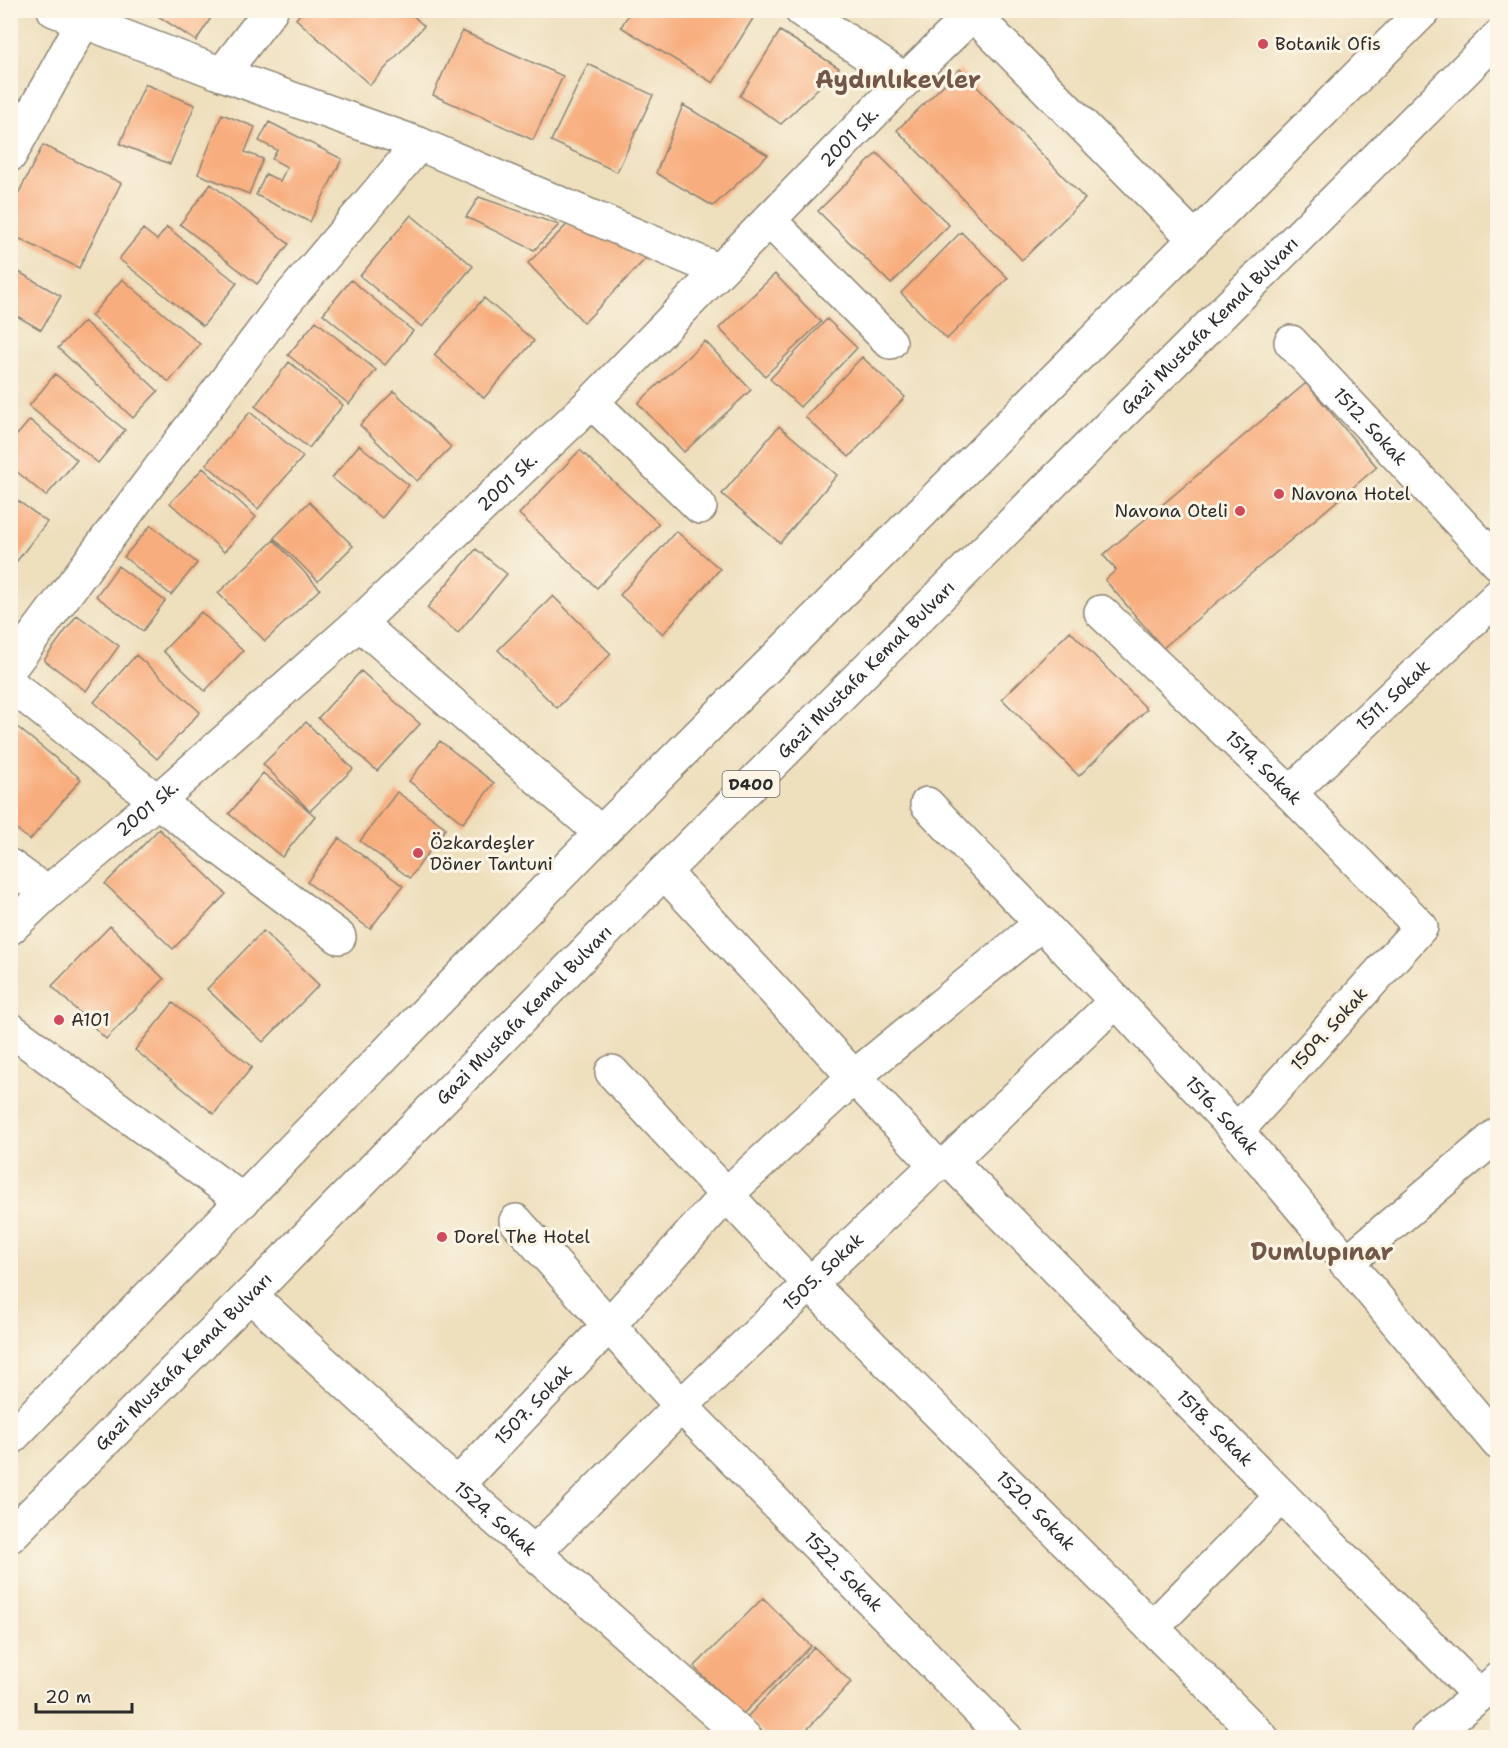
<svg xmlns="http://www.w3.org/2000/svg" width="1508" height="1748" viewBox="0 0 1508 1748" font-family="'Shantell Sans',sans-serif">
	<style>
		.building { fill: #f8ad7e }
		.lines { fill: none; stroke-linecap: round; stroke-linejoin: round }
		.minor-casing { stroke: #8c8574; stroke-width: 36 }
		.primary-casing { stroke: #8c8574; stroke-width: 36 }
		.trunk-casing { stroke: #8c8574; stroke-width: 36 }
		.minor { stroke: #fff; stroke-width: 33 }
		.primary { stroke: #fff; stroke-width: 33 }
		.trunk { stroke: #fff; stroke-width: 33 }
		.poi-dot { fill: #d1495b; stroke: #fcf5e5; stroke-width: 2 }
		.labels { text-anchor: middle; stroke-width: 6; stroke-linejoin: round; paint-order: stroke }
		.shield { fill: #fcf5e5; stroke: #6a6863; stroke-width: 1.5 }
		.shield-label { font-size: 16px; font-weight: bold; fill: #2b2b2b }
		.poi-label { font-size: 18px; fill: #2b2b2b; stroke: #fcf5e5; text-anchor: start }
		.street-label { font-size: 18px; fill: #2b2b2b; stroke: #fcf5e5 }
		.district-label { font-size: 24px; font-weight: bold; fill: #735848; stroke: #fcf5e5 }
	</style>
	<rect width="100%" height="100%" fill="#fcf5e5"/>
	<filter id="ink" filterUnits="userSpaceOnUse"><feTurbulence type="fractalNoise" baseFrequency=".0167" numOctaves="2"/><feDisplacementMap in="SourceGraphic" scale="12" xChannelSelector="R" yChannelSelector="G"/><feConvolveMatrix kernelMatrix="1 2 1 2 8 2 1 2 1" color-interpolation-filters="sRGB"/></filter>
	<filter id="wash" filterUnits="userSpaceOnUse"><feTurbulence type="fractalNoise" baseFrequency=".008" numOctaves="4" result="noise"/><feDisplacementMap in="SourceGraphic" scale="24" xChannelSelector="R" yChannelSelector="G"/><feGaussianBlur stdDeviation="1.35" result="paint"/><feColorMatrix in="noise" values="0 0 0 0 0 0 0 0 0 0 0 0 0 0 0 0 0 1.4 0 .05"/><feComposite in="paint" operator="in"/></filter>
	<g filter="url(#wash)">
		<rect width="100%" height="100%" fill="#eedfbd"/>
		<g id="blocks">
			<!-- building -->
			<path class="building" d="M 149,10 L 216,10 L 196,41 Z
				M 303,10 L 407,10 L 424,26 L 370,85 L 296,19 Z
				M 631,10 L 755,10 L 757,12 L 713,83 L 621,27 Z
				M 462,31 L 563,76 L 533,140 L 433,95 Z
				M 780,31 L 839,68 L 781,124 L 740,96 Z
				M 588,64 L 653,95 L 617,172 L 551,141 Z
				M 960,69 L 1085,199 L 1022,260 L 897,130 Z
				M 145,84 L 195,105 L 170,164 L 120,144 Z
				M 683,105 L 768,155 L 713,206 L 656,173 Z
				M 222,114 L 255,127 L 245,152 L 263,159 L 249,194 L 198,174 Z
				M 269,122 L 342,159 L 310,222 L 256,195 L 266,174 L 280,181 L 287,167 L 272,159 L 277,150 L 259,141 Z
				M 43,145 L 121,183 L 79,268 L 10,234 L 10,210 Z
				M 877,153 L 949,225 L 891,284 L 818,211 Z
				M 211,184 L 289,244 L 257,284 L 180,224 Z
				M 479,197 L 559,225 L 534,250 L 466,217 Z
				M 411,215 L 473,266 L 422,327 L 360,276 Z
				M 574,218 L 652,252 L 584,323 L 528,263 Z
				M 167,227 L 237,283 L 203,326 L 119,259 L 143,229 L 157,240 Z
				M 961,232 L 1008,278 L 947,339 L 901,293 Z
				M 10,267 L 61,296 L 41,330 L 10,312 Z
				M 775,274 L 821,322 L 765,376 L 719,328 Z
				M 122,279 L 200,344 L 169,382 L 91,316 Z
				M 351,280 L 413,331 L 385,365 L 323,314 Z
				M 484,298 L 534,341 L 484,398 L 434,355 Z
				M 827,319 L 857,348 L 800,407 L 770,379 Z
				M 84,321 L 158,391 L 133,418 L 58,348 Z
				M 316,321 L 376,370 L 349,404 L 288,355 Z
				M 705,341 L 751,390 L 684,452 L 638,403 Z
				M 862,357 L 905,397 L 849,457 L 805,417 Z
				M 289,362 L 343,405 L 309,448 L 255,406 Z
				M 55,374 L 125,430 L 98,463 L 29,406 Z
				M 1306,383 L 1377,467 L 1163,648 L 1105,580 L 1116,570 L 1103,555 Z
				M 394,391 L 451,447 L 417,481 L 360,425 Z
				M 250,412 L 303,457 L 258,509 L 206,464 Z
				M 30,420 L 77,460 L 46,496 L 10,466 L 10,443 Z
				M 779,426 L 837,475 L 780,543 L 722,494 Z
				M 359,445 L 409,485 L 382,518 L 332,478 Z
				M 580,450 L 659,524 L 597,588 L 519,514 Z
				M 203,468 L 256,517 L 224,552 L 170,503 Z
				M 10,495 L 47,522 L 10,570 Z
				M 309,502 L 353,546 L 318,581 L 274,538 Z
				M 151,525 L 197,563 L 171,595 L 124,557 Z
				M 676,531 L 720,569 L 663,634 L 620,595 Z
				M 274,540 L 320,589 L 265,641 L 218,593 Z
				M 476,549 L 507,574 L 458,633 L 427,608 Z
				M 118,566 L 165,601 L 143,631 L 96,596 Z
				M 553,596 L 611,654 L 557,708 L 498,650 Z
				M 201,612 L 243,651 L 205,691 L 163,651 Z
				M 77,615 L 119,646 L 86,691 L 44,660 Z
				M 1070,631 L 1147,709 L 1079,776 L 1002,699 Z
				M 136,655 L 200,712 L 157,759 L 94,702 Z
				M 361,671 L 420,724 L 377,771 L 318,718 Z
				M 10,721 L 81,779 L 30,840 L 10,824 Z
				M 306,722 L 353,769 L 310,811 L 263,764 Z
				M 440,741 L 494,783 L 463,823 L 409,781 Z
				M 263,773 L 315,816 L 282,857 L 229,814 Z
				M 397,792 L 446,828 L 410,878 L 360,841 Z
				M 159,829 L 226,894 L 173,949 L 105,884 Z
				M 339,838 L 403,886 L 370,929 L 307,882 Z
				M 110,926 L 164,979 L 106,1039 L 52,986 Z
				M 263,931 L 319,985 L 263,1042 L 207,989 Z
				M 173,1003 L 252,1067 L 214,1114 L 135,1050 Z
				M 763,1598 L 811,1646 L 742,1715 L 694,1667 Z
				M 814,1647 L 851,1682 L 799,1738 L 769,1738 L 747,1717 Z"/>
		</g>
	</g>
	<g filter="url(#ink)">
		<use href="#blocks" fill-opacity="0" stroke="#8c8574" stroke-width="1.5"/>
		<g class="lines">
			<!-- minor casing -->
			<g class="minor-casing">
				<g id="minor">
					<path d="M 54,10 L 222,74 L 419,144 L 718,270"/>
					<path d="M 801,10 L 905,80"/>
					<path d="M 973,14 L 1195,239"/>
					<path d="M 222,74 L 271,10"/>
					<path d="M 10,155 L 83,22"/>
					<path d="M 770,221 L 890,342"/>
					<path id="s1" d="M 1291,342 L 1498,563"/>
					<path d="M 592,402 L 700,507"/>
					<path id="s2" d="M 1101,612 L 1290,793 L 1421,927 L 1237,1131"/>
					<path d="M 359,623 L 601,833"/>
					<path d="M 10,668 L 282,306 L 419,144"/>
					<path d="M 10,684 L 157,801 L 339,937"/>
					<path id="s3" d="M 1290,793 L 1498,596"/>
					<path id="s4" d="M 927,804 L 1116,1001 L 1237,1131 L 1498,1443"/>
					<path d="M 10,866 L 47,893"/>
					<path d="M 664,872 L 936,1165"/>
					<path id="s5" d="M 10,928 L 47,893 L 157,801 L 359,623 L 592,402 L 905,80 L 977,10"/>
					<path d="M 10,1029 L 243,1201"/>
					<path id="s6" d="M 612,1072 L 811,1285 L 1262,1738"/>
					<path id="s7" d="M 950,1161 L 1479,1695"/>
					<path id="s8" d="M 516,1221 L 681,1406 L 1006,1738"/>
					<path d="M 1346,1263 L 1498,1134"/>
					<path id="s9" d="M 250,1295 L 457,1485 L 745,1738"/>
					<path id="s10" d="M 457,1485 L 609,1325 L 727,1194 L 855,1076 L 1042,923"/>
					<path id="s11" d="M 535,1552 L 681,1406 L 936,1165 L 950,1161 L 1116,1001"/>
					<path d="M 1152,1628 L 1282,1496"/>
				</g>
			</g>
			<!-- primary casing -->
			<g class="primary-casing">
				<path id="primary" d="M 1427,1738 L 1498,1680"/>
			</g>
			<!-- trunk casing -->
			<g class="trunk-casing">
				<g id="trunk">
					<path d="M 10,1439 L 601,833 L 1424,10"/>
					<path id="s12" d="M 10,1536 L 250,1295 L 664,872 L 1498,37"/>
				</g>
			</g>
			<!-- minor -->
			<use href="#minor" class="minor"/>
			<!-- primary -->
			<use href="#primary" class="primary"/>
			<!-- trunk -->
			<use href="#trunk" class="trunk"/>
		</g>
	</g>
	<!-- markers -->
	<g class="poi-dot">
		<circle cx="1263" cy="44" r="6"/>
		<circle cx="1279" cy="494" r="6"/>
		<circle cx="1240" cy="511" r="6"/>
		<circle cx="418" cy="853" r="6"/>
		<circle cx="59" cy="1020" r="6"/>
		<circle cx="442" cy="1237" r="6"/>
	</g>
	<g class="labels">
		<!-- shield labels -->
		<rect class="shield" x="722.5" y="771" width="57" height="26" rx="4.5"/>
		<g class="shield-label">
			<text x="751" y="790">D400</text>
		</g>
		<!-- poi labels -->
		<g class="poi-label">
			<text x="1275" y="50">Botanik Ofis</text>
			<text x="1291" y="500">Navona Hotel</text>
			<text x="1228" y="517" text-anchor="end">Navona Oteli</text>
			<text x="430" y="849">Özkardeşler<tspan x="430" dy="21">Döner Tantuni</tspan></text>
			<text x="71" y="1026">A101</text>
			<text x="454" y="1243">Dorel The Hotel</text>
		</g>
		<!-- street labels -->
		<g class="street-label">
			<text dy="6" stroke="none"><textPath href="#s5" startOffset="1154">2001 Sk.</textPath></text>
			<text dy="6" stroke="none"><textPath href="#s12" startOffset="1704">Gazi Mustafa Kemal Bulvarı</textPath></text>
			<text dy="6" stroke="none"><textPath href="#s1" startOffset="116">1512. Sokak</textPath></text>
			<text dy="6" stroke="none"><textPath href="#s5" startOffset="668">2001 Sk.</textPath></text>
			<text dy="6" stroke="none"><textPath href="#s12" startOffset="1218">Gazi Mustafa Kemal Bulvarı</textPath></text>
			<text dy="6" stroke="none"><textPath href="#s3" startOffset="142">1511. Sokak</textPath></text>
			<text dy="6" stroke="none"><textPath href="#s2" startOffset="225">1514. Sokak</textPath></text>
			<text dy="6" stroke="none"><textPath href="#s5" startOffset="182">2001 Sk.</textPath></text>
			<text dy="6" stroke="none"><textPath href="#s12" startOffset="732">Gazi Mustafa Kemal Bulvarı</textPath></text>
			<text transform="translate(1329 1029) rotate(-48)" y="6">1509. Sokak</text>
			<text dy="6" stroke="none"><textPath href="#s4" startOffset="429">1516. Sokak</textPath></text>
			<text dy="6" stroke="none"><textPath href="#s11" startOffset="402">1505. Sokak</textPath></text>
			<text dy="6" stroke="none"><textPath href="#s12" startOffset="246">Gazi Mustafa Kemal Bulvarı</textPath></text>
			<text dy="6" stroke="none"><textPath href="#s10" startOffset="111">1507. Sokak</textPath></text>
			<text dy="6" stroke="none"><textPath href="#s7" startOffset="376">1518. Sokak</textPath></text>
			<text dy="6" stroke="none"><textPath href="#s6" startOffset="610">1520. Sokak</textPath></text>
			<text dy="6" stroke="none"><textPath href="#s9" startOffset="332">1524. Sokak</textPath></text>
			<text dy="6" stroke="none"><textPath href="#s8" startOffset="480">1522. Sokak</textPath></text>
		</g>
		<!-- district labels -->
		<g class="district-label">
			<text x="898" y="88">Aydınlıkevler</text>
			<text x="1322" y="1260">Dumlupınar</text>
		</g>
	</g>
	<!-- margin -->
	<rect width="1508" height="1748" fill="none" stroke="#fcf5e5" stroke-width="36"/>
	<!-- scale -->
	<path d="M36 1703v9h96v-9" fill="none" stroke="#2b2b2b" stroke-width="3"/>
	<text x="45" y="1703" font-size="18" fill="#2b2b2b" stroke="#fcf5e5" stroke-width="4.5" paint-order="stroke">20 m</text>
</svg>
